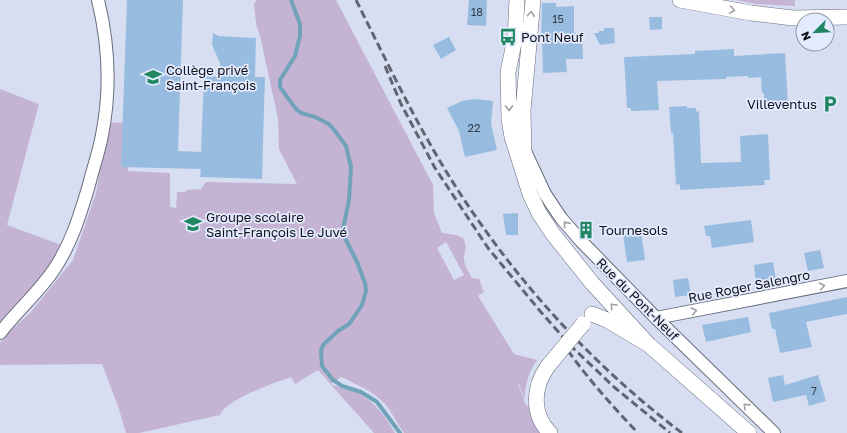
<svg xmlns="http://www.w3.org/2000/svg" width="847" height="433" viewBox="0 0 847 433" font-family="'Golos Text',sans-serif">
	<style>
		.green { fill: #c5b3d3; fill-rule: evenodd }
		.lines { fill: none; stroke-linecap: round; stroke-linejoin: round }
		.stream { stroke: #70a3b9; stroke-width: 4 }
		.building { fill: #98bcdf }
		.minor-casing { stroke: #676d7e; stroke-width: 14 }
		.tertiary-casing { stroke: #676d7e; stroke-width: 16 }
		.minor { stroke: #fff; stroke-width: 12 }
		.tertiary { stroke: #fff; stroke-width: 15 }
		.rail { stroke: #616571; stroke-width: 3; stroke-dasharray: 8 4; stroke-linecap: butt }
		.tertiary-bridge-casing { stroke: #676d7e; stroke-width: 16; stroke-linecap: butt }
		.tertiary-bridge { stroke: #fff; stroke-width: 15 }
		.oneway { stroke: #9fa0a3 }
		.labels { text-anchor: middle; stroke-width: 3.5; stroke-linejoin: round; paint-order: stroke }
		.number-label { font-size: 11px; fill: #313c4a }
		.poi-label { font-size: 13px; fill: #0f1118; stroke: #e4ebfe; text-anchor: start }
		.street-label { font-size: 13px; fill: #0f1118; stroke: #e4ebfe }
	</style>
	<rect width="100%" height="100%" fill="#d7def1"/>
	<!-- green -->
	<path class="green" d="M 257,0 L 336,0 L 433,185 L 434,213 L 442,233 L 456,235 L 463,238 C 468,249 465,247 464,257 C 463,264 469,272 472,278 L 479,279 L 484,292 L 478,296 L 514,354 L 537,360 C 529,372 524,386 525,400 L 519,384 L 518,384 L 526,405 L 529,406 L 532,420 L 540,433 L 404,433 C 398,425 394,417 389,409 C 378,393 358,385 341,377 L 331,384 C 340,388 351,390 360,394 C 375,402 387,419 395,433 L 374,433 L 318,370 L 295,384 L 291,377 C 274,383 227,399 220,415 L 139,433 L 126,433 L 118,406 L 102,364 L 0,365 L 0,343 L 9,332 L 31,312 L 73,260 L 96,193 L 109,122 L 123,123 L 128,171 L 170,173 L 170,207 L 176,208 L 177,192 L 186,192 L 186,190 L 201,189 L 206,182 L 297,184 L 279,149 L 278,119 L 260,36 L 256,24 L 254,4 ZM 446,242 L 464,275 L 454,280 L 437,248 Z
		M 736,0 L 795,0 L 795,6 L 756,4 Z
		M 0,89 L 39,104 L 7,225 L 64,246 L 47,272 L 0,326 Z"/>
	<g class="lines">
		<!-- stream -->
		<path class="stream" d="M 291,0 L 300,24 L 300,36 L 295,56 L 280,80 L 280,87 L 293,105 L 297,110 L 301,113 L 315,117 L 329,124 L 335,131 L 346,146 L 351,167 L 349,200 L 343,229 L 344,236 L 357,262 L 365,283 L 366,291 L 362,305 L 356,314 L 349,324 L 338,331 L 323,345 L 321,351 L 322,366 L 333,380 L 342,386 L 361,392 L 377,402 L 400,433"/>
	</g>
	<!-- building -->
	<path class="building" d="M 127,0 L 183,0 L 178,151 L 201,152 L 204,76 L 221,77 L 220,63 L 212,45 L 213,33 L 219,36 L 256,38 L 255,77 L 265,77 L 262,179 L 200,177 L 201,169 L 121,167 Z
		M 469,0 L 487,0 L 486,26 L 467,25 Z
		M 542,3 L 556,3 L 556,7 L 574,6 L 574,33 L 582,33 L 583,59 L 566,59 L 567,72 L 543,73 L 542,39 L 541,39 Z
		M 649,17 L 662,17 L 662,29 L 650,30 Z
		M 604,28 L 614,28 L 615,43 L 600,45 L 594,33 L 599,33 L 599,31 L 604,31 Z
		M 449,37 L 456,50 L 441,59 L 433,45 Z
		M 734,49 L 734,56 L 785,53 L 788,104 L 764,105 L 764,93 L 762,93 L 761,77 L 748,78 L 748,76 L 726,77 L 726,79 L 657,81 L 659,110 L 631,111 L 631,108 L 627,108 L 624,57 L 695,54 L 695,51 Z
		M 476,99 L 493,101 L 491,124 L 497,150 L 465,157 L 459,131 L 447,108 L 462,101 Z
		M 687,106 L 687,108 L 696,108 L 696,112 L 699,111 L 701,163 L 741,162 L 740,136 L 768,134 L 770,180 L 764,180 L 765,185 L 680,190 L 680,184 L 676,185 L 673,133 L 671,133 L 669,107 Z
		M 518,213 L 518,235 L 506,235 L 503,214 Z
		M 751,220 L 754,242 L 712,248 L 710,236 L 706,236 L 704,226 Z
		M 641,231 L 645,260 L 627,262 L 623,234 Z
		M 820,250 L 824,268 L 808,271 L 804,253 Z
		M 773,262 L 776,280 L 756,283 L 754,265 Z
		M 688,278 L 691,295 L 675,297 L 673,280 Z
		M 847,297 L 847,314 L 806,322 L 812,347 L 780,353 L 775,329 L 772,329 L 769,313 Z
		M 748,317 L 751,332 L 706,342 L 702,325 Z
		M 783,375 L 785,385 L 818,375 L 826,401 L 809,406 L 806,395 L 773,402 L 768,378 Z"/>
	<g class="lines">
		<!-- minor casing -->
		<g class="minor-casing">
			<path id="minor" d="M 524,149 L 545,194 L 561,218 L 581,241 L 656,318 L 774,433
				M 656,318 L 847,281
				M 0,333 C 16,312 37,294 53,271 C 71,245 80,215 89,185 C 93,168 99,152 102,135 C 111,90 109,45 98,0"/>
		</g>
		<!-- tertiary casing -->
		<g class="tertiary-casing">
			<path id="tertiary" d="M 517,0 L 515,38 L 508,72 L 509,119 L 512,137 L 530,194 L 539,213 L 553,234 L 592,283 L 649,345
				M 680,0 L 751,13 L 793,18 L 847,17
				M 524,159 L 523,110 L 533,0
				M 592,314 L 607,320 L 649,345 L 749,433
				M 548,366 C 533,387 531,414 550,433"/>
		</g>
		<!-- minor -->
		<use href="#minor" class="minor"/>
		<!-- tertiary -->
		<use href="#tertiary" class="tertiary"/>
		<!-- rail -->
		<path class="rail" d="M 356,0 C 387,62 417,126 454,184 C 515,280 591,364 682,433
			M 385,66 L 401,104 L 435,168 L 488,248 L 540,311 L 571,346 L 614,387 L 670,433
			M 561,341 C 584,374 610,404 638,433"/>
		<!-- tertiary-bridge casing -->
		<g class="tertiary-bridge-casing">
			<path id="tertiary-bridge" d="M 548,366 L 583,324"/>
		</g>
		<!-- tertiary-bridge -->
		<use href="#tertiary-bridge" class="tertiary-bridge"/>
	</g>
	<!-- one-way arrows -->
	<defs><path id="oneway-chevron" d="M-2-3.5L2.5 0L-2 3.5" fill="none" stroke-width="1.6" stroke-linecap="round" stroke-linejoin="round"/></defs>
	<g class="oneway">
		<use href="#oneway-chevron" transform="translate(732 10) rotate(10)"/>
		<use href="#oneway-chevron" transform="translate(531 14) rotate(-85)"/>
		<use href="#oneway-chevron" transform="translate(509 108) rotate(89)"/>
		<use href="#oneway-chevron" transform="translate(566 224) rotate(-129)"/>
		<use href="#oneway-chevron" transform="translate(822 286) rotate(-11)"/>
		<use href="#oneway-chevron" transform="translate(613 306) rotate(-133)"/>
		<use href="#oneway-chevron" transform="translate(694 311) rotate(-11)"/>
		<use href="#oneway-chevron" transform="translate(746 406) rotate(-136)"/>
	</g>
	<!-- icons -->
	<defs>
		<g id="bus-bare" transform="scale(1.38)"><path d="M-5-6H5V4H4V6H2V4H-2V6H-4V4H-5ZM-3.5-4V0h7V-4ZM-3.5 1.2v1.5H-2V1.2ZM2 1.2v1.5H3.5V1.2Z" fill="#218762" stroke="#e4ebfe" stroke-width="2.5" paint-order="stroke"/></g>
		<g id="school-bare" transform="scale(1.38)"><path d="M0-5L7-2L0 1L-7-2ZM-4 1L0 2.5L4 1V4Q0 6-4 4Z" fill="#218762" stroke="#e4ebfe" stroke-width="2.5" paint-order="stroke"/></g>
		<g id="parking-bare" transform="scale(1.38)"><path d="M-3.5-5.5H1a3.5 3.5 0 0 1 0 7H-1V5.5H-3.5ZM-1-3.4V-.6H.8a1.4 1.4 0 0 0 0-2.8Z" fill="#218762" stroke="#e4ebfe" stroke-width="2.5" paint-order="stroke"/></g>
		<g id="building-bare" transform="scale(1.38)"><path d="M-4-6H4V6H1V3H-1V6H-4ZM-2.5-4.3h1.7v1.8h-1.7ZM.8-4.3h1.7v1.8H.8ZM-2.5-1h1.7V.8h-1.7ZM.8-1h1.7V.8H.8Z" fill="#218762" stroke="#e4ebfe" stroke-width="2.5" paint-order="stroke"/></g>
	</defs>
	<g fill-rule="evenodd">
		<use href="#bus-bare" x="508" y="37"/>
		<use href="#school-bare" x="153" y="77"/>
		<use href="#parking-bare" x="830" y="104"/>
		<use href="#school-bare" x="193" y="224"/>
		<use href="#building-bare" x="586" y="230"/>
	</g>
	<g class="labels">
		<!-- number labels -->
		<g class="number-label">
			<text x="477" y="16">18</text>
			<text x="558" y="23">15</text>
			<text x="474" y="132">22</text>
			<text x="814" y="395">7</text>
		</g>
		<!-- poi labels -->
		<g class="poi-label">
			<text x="521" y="42">Pont Neuf</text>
			<text x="166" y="75">Collège privé<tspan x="166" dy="15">Saint-François</tspan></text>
			<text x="817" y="109" text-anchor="end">Villeventus</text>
			<text x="206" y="222">Groupe scolaire<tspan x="206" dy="15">Saint-François Le Juvé</tspan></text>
			<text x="599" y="235">Tournesols</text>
		</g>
		<!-- street labels -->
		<g class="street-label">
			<text transform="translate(749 286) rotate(-11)" y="5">Rue Roger Salengro</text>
			<text transform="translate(638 299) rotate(45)" y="5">Rue du Pont-Neuf</text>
		</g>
	</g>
	<!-- north arrow -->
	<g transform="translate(815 32) rotate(246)"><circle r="19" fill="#e4ebfe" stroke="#8f94a2"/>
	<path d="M0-3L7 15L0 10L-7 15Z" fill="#218762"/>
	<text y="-6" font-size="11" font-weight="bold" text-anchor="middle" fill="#0f1118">N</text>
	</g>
</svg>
